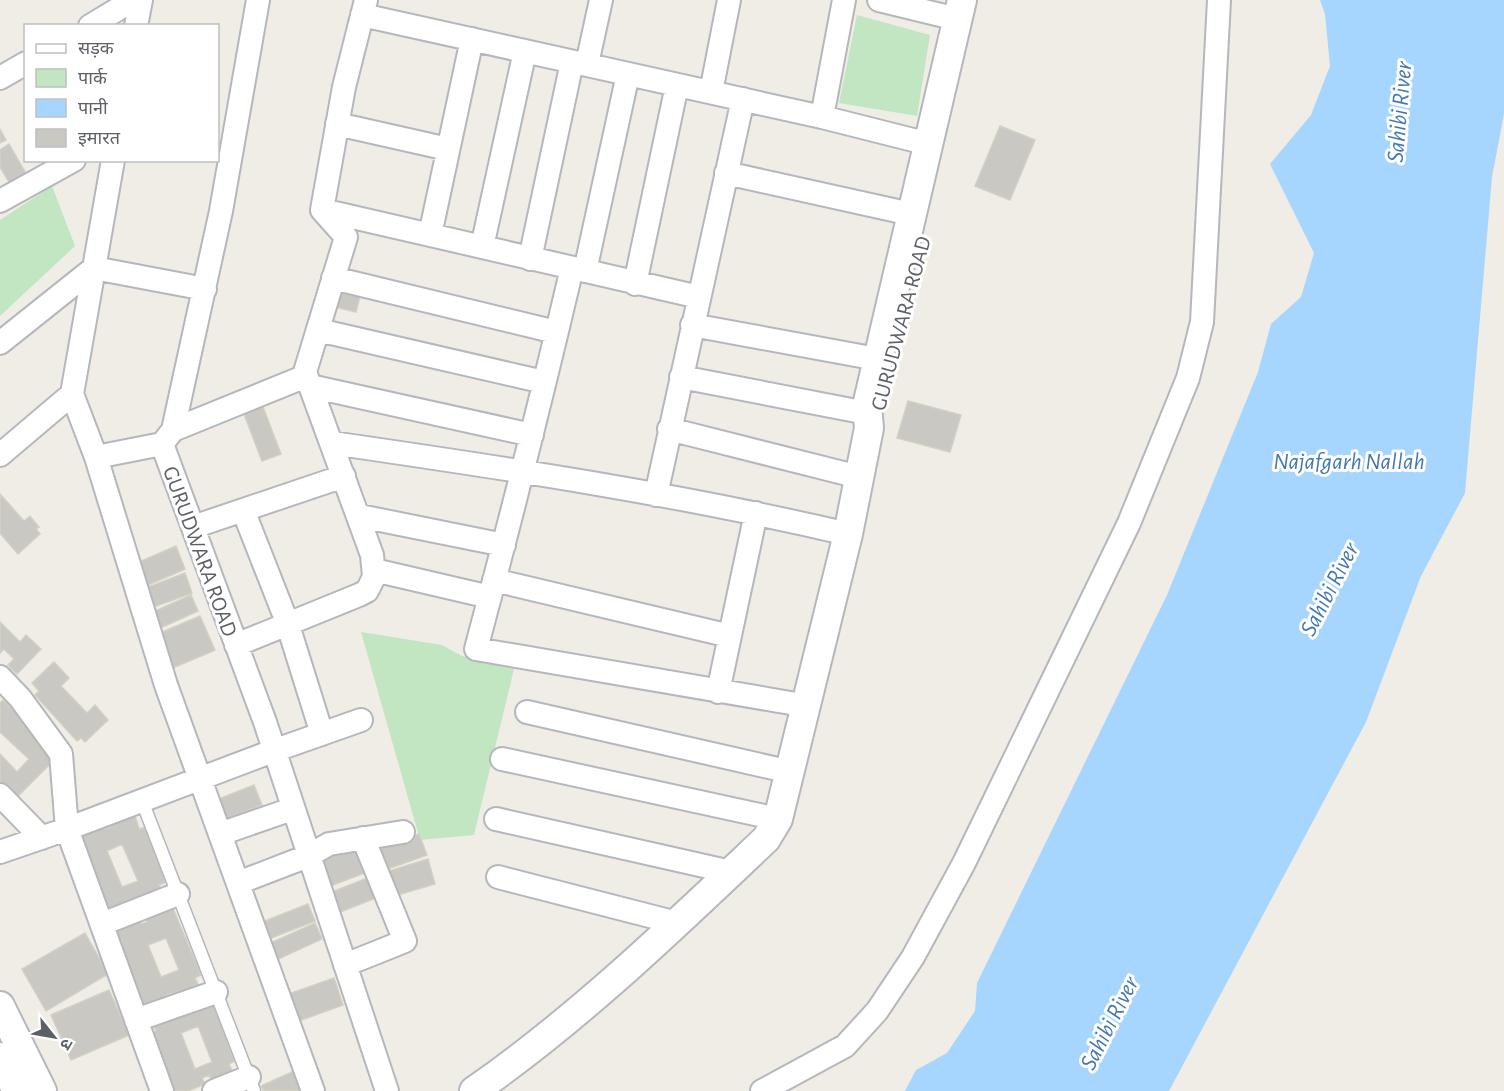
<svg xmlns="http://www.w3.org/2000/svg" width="1504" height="1091" viewBox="0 0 1504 1091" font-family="'Alegreya Sans','Noto Sans Devanagari',sans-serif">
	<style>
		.green { fill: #c2e6c2 }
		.water { fill: #a6d6fe }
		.building { fill: #cac8c2; stroke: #d4cfc3; stroke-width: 1.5; fill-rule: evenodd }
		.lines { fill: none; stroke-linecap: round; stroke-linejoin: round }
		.service-casing { stroke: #b5b7bc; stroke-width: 15 }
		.minor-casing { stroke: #b5b7bc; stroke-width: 26 }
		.tertiary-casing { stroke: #b5b7bc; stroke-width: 32 }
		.service { stroke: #fff; stroke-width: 12 }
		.minor { stroke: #fff; stroke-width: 22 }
		.tertiary { stroke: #fff; stroke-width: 28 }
		.labels { text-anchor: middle; stroke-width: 6; stroke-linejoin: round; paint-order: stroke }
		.street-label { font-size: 22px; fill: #5d6065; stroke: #fff }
		.water-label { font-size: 24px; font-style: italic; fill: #4277b0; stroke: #fff }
	</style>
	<rect width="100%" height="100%" fill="#efede5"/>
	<!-- green -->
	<path class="green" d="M 857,15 L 930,35 L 917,116 L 839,103 Z
		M 52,186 L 75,246 L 0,316 L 0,220 Z
		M 361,632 L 442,645 L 462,656 L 514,669 L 474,835 L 420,840 Z"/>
	<!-- water -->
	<path class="water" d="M 1320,0 L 1504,0 L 1504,114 L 1492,177 L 1465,493 L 1421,576 L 1366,722 L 1169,1091 L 905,1091 L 916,1070 L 947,1053 L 975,1011 L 977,983 L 1167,595 L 1258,372 L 1271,324 L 1301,297 L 1314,253 L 1270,164 L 1311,115 L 1330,66 L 1325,14 Z"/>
	<!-- building -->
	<path class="building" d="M 1000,126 L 1035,140 L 1010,200 L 975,186 Z
		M 0,129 L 6,140 L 0,143 Z
		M 9,144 L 28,177 L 12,187 L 0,167 L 0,150 Z
		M 340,287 L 361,292 L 356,312 L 335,307 Z
		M 908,401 L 961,415 L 950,452 L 897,438 Z
		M 263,407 L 281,454 L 262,461 L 244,414 Z
		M 0,494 L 24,521 L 30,516 L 39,527 L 36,529 L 40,534 L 18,554 L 0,533 Z
		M 176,546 L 185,569 L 139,589 L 130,566 Z
		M 185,573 L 192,593 L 148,609 L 141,590 Z
		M 191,595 L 198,611 L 158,629 L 151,613 Z
		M 200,616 L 215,650 L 168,670 L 153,636 Z
		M 0,622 L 20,642 L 26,635 L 41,649 L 17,674 L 8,665 L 14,659 L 4,649 L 0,653 Z
		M 54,662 L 69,678 L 61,686 L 87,713 L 95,705 L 108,720 L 85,742 L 81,738 L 77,741 L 35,695 L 39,691 L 32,683 Z
		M 3,700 L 13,710 L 15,708 L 56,758 L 16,798 L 0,788 L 0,754 L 17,772 L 29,759 L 0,732 L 0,703 Z
		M 254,785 L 262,805 L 227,819 L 219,799 Z
		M 133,809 L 139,829 L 146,827 L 166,882 L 159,885 L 162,893 L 110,915 L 79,832 L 102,823 L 105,829 L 111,827 L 107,818 ZM 122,844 L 138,881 L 122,887 L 107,851 Z
		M 419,834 L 427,855 L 382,871 L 375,850 Z
		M 358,847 L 367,872 L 325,888 L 316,862 Z
		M 428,859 L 435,884 L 394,896 L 386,872 Z
		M 370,877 L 378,897 L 335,914 L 327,894 Z
		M 308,904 L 315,921 L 266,940 L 260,923 Z
		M 172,906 L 201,975 L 195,978 L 199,986 L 179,994 L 178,991 L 167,995 L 168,999 L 145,1008 L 140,996 L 136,997 L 116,947 L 123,945 L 121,939 L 117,941 L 113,931 L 140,920 L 141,924 L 147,922 L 145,917 ZM 166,938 L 179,970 L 161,977 L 148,945 Z
		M 315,923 L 322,939 L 274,961 L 266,945 Z
		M 85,933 L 108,974 L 46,1011 L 22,969 Z
		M 334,978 L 343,1005 L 296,1022 L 286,995 Z
		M 109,990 L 129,1035 L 71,1060 L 51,1015 Z
		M 207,998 L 210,1006 L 214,1004 L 230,1041 L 227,1042 L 235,1061 L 229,1064 L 233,1073 L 212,1081 L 209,1075 L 202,1078 L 205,1084 L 188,1091 L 174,1091 L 148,1035 L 156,1031 L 152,1021 ZM 198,1026 L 212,1062 L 195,1069 L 181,1033 Z
		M 294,1071 L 306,1091 L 264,1091 L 261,1086 Z"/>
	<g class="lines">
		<!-- service casing -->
		<g class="service-casing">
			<path id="service" d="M 142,801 L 254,1091"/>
		</g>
		<!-- minor casing -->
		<g class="minor-casing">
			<path id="minor" d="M 879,0 L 957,19
				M 362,15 L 822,117 L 929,144
				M 90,26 L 133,0
				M 136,26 L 141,0
				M 587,64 L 601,0
				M 0,78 L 26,63
				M 711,92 L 729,0
				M 822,117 L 844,0
				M 337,124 L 448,149
				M 113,160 L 72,394 L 96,457 L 166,685 L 313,1091
				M 726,173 L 911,214
				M 0,201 L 74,160
				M 322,210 L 699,297
				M 430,235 L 472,39
				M 482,247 L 525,51
				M 530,259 L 572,62
				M 572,268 C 542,396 510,522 476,649 L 808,706
				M 585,271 L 628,74
				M 333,278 L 556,332
				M 635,284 L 677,85
				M 692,325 L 877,359
				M 318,330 L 544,382
				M 0,343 L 94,268 L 205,289
				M 681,377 L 867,413
				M 310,386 L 532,435
				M 669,429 L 859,477
				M 173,430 L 306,376
				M 332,443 C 505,468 678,494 848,534
				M 162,444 L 265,722 L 387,1091
				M 162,444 L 173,430 L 221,211 L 258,0
				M 0,455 L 72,394
				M 96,457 L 162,444
				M 656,495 L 743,99
				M 243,510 L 287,622 L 322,734
				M 360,516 L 504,545
				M 193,527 L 344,476
				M 374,570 L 490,597
				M 494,580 L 730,636
				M 236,645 L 359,595 L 367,591 L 374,577 L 372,555 L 305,372 L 346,237 L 322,210 L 344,87 L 366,0
				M 0,677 L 20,698 L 61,754 L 67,829 L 273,751 L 361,720
				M 718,692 L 756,513
				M 527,712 L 791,772
				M 502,759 L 778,819
				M 0,795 L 42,838
				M 496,819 L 731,872
				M 220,834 L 292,809
				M 0,852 L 67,829 L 162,1091
				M 498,877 L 677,923
				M 238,883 L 308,856 L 329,844 L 403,832
				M 102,924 L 178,894
				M 345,965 L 405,941 L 363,838
				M 136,1020 L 216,992
				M 214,1091 L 249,1077
				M 762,1091 L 845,1046 L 877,1011 L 913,957 L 964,863 L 1129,523 L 1188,378 L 1202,322 L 1219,0"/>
		</g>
		<!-- tertiary casing -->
		<g class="tertiary-casing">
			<path id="tertiary" d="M 0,1006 L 42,1091
				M 0,1057 L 17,1091
				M 474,1091 C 579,1018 673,927 766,839 L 778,819 L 848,534 L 869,428 L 867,406 L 962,0"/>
		</g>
		<!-- service -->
		<use href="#service" class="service"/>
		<!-- minor -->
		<use href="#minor" class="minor"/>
		<!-- tertiary -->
		<use href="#tertiary" class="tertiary"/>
	</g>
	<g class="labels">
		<!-- street labels -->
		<g class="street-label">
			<text transform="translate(900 323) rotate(-75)" y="8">GURUDWARA ROAD</text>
			<text transform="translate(201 551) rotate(70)" y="8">GURUDWARA ROAD</text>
		</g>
		<!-- water labels -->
		<g class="water-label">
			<text transform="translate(1399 112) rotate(-85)" y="8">Sahibi River</text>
			<text x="1349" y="469">Najafgarh Nallah</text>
			<text transform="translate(1329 589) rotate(-63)" y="8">Sahibi River</text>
			<text transform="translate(1109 1023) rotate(-63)" y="8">Sahibi River</text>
		</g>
	</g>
	<!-- legend -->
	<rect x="24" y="24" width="195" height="138" fill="#ffffff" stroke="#bebfc1" stroke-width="1.5"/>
	<rect x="36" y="44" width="30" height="9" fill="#ffffff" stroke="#bebfc1" stroke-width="1.5"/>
	<text x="78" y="54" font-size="18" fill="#5d6065">सड़क</text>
	<rect x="36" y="69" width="30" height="18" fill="#c2e6c2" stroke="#bebfc1" stroke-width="1.5"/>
	<text x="78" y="84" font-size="18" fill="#5d6065">पार्क</text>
	<rect x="36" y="99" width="30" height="18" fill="#a6d6fe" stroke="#bebfc1" stroke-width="1.5"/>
	<text x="78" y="114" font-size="18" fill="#5d6065">पानी</text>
	<rect x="36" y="129" width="30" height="18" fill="#cac8c2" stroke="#bebfc1" stroke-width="1.5"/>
	<text x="78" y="144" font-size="18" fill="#5d6065">इमारत</text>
	<!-- north arrow -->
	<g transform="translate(54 1037) rotate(121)" stroke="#ffffff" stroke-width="4.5" paint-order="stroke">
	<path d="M0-4.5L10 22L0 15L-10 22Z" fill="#5d6065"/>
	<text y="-9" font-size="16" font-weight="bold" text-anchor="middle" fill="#5d6065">उ</text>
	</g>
</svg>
